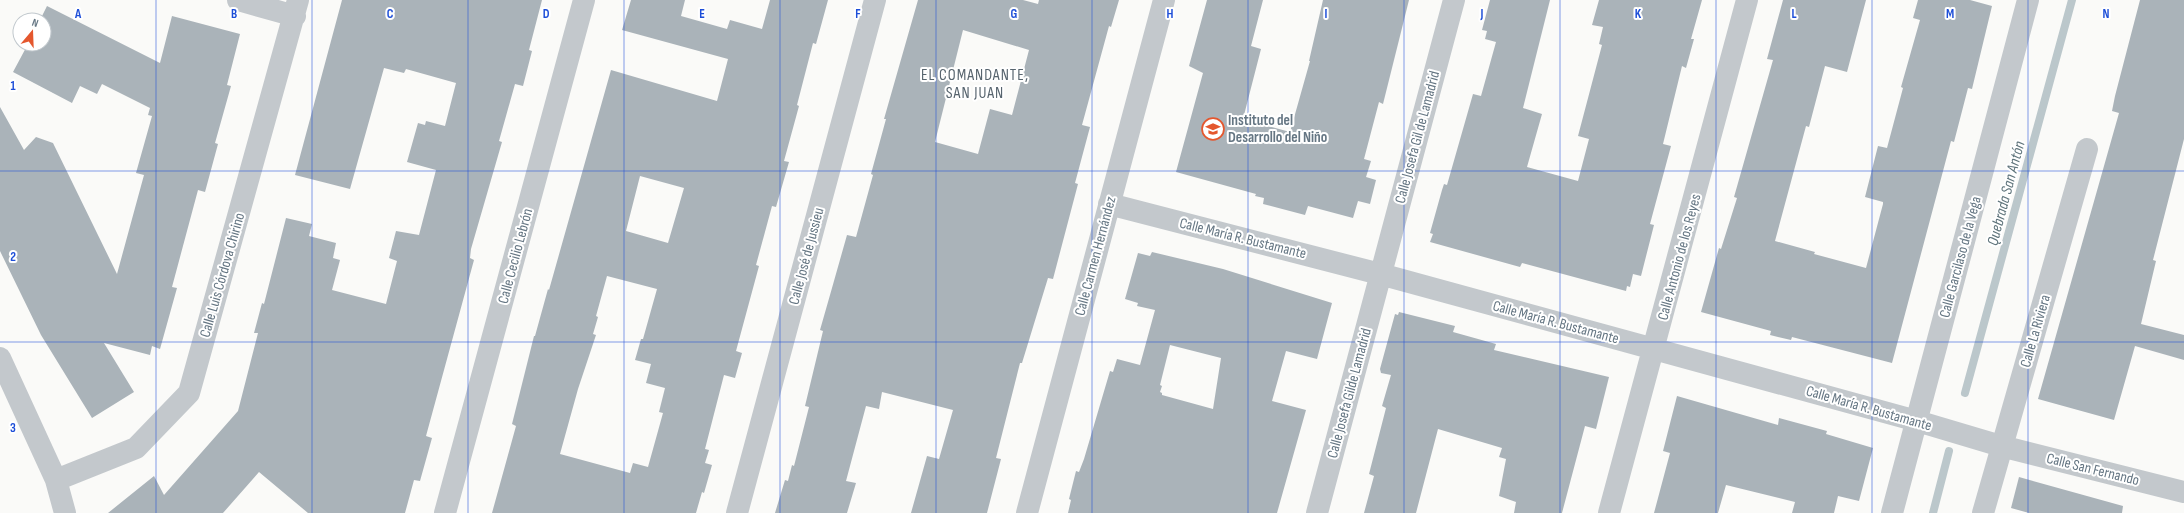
<svg xmlns="http://www.w3.org/2000/svg" width="2184" height="513" viewBox="0 0 2184 513" font-family="'Sofia Sans Condensed',sans-serif">
	<style>
		.lines { fill: none; stroke-linecap: round; stroke-linejoin: round }
		.stream { stroke: #bbc7cb; stroke-width: 8 }
		.building { fill: #aab3b9; fill-rule: evenodd }
		.street { stroke: #c3c8cc; stroke-width: 22 }
		.grid { fill: none; stroke: #1d4ed8; stroke-width: 1; stroke-opacity: 0.55 }
		.labels { text-anchor: middle; stroke-width: 4; stroke-linejoin: round; paint-order: stroke }
		.poi-label { font-size: 15px; font-weight: bold; fill: #657683; stroke: #fff; text-anchor: start }
		.street-label { font-size: 15px; fill: #657683; stroke: #fff }
		.neighbourhood-label { font-size: 16px; letter-spacing: 1px; fill: #57646e; stroke: #fff }
		.water-label { font-size: 16px; font-style: italic; fill: #60757c; stroke: #fff }
		.grid-label { font-size: 13px; text-anchor: middle; font-weight: bold; fill: #1d4ed8; stroke: #fff; stroke-width: 4; stroke-linejoin: round; paint-order: stroke }
	</style>
	<rect width="100%" height="100%" fill="#fafaf8"/>
	<g class="lines">
		<!-- stream -->
		<path class="stream" d="M 1965,393 L 2072,0
			M 1933,513 L 1949,451"/>
	</g>
	<!-- building -->
	<path class="building" d="M 342,0 L 542,0 L 529,50 L 532,51 L 523,86 L 515,84 L 499,141 L 502,142 L 471,249 L 470,258 L 474,260 L 426,436 L 432,438 L 420,481 L 414,480 L 405,513 L 308,513 L 259,472 L 223,513 L 108,513 L 154,476 L 164,495 L 238,411 L 258,333 L 254,333 L 262,303 L 264,304 L 286,218 L 312,224 L 309,236 L 336,243 L 333,258 L 340,260 L 332,290 L 386,304 L 397,261 L 389,258 L 396,231 L 419,235 L 436,170 L 407,162 L 418,123 L 425,125 L 426,121 L 445,126 L 456,83 L 406,69 L 404,73 L 384,68 L 350,189 L 295,175 Z
		M 631,0 L 685,0 L 681,16 L 727,29 L 730,20 L 762,29 L 770,0 L 828,0 L 816,44 L 813,43 L 797,105 L 799,106 L 784,161 L 789,162 L 776,207 L 772,206 L 756,265 L 759,266 L 736,351 L 742,353 L 735,378 L 724,375 L 705,449 L 709,450 L 705,463 L 712,465 L 704,493 L 702,492 L 696,513 L 492,513 L 516,426 L 512,424 L 534,336 L 535,336 L 548,289 L 549,290 L 611,70 L 717,101 L 728,59 L 622,30 ZM 640,176 L 684,188 L 668,243 L 626,231 ZM 607,276 L 657,289 L 643,339 L 641,339 L 635,360 L 651,364 L 646,383 L 665,388 L 659,412 L 663,413 L 648,467 L 633,463 L 630,473 L 560,454 L 578,389 L 596,335 L 593,334 L 598,317 L 596,316 Z
		M 918,0 L 1023,0 L 1038,4 L 1039,0 L 1119,0 L 1111,27 L 1109,26 L 1082,125 L 1090,127 L 1075,183 L 1078,184 L 1053,279 L 1048,278 L 1022,363 L 1020,363 L 996,458 L 1001,459 L 987,513 L 911,513 L 927,456 L 939,459 L 953,410 L 882,392 L 879,409 L 866,406 L 846,481 L 856,483 L 847,513 L 775,513 L 785,480 L 788,481 L 792,465 L 794,466 L 809,407 L 805,406 L 823,331 L 820,330 L 832,288 L 847,235 L 856,237 L 873,175 L 871,174 L 886,119 L 884,119 ZM 963,30 L 1029,50 L 1012,115 L 990,109 L 978,154 L 935,142 Z
		M 1207,0 L 1263,0 L 1251,46 L 1261,49 L 1243,119 L 1290,132 L 1310,61 L 1309,61 L 1323,0 L 1409,0 L 1383,104 L 1379,102 L 1364,159 L 1371,161 L 1366,177 L 1376,180 L 1370,204 L 1358,201 L 1353,218 L 1308,206 L 1305,215 L 1263,204 L 1264,198 L 1255,196 L 1256,194 L 1176,172 L 1203,73 L 1189,66 Z
		M 1490,0 L 1550,0 L 1523,108 L 1542,114 L 1527,167 L 1578,181 L 1589,139 L 1578,136 L 1602,45 L 1599,44 L 1603,27 L 1592,25 L 1599,0 L 1702,0 L 1691,39 L 1694,39 L 1686,68 L 1682,66 L 1663,144 L 1671,146 L 1650,224 L 1654,225 L 1641,276 L 1633,274 L 1630,287 L 1627,286 L 1626,291 L 1522,263 L 1520,267 L 1430,242 L 1433,234 L 1430,233 L 1442,190 L 1444,184 L 1447,185 L 1473,94 L 1481,96 L 1496,42 L 1485,39 L 1487,31 L 1482,30 Z
		M 1783,0 L 1866,0 L 1847,72 L 1825,66 L 1809,127 L 1806,126 L 1775,241 L 1815,252 L 1814,254 L 1866,268 L 1883,204 L 1883,202 L 1865,197 L 1878,146 L 1887,148 L 1903,88 L 1901,87 L 1920,20 L 1913,18 L 1918,0 L 1970,0 L 1992,6 L 1972,89 L 1968,88 L 1954,142 L 1951,141 L 1892,363 L 1792,337 L 1791,340 L 1770,335 L 1771,331 L 1701,312 L 1719,248 L 1721,249 L 1737,198 L 1734,197 L 1773,60 L 1767,59 Z
		M 2140,0 L 2184,0 L 2184,139 L 2153,260 L 2156,261 L 2141,324 L 2184,335 L 2184,360 L 2135,346 L 2114,420 L 2038,399 L 2119,113 L 2112,111 L 2115,96 Z
		M 47,6 L 160,63 L 172,16 L 240,34 L 227,85 L 231,86 L 215,143 L 218,144 L 205,192 L 198,190 L 172,287 L 177,288 L 160,349 L 152,346 L 150,355 L 104,343 L 134,392 L 92,418 L 41,335 L 0,251 L 0,107 L 24,150 L 36,137 L 53,143 L 117,274 L 144,175 L 136,173 L 152,116 L 148,115 L 150,108 L 102,84 L 97,94 L 80,86 L 72,103 L 13,72 L 28,44 L 44,44 L 44,20 L 40,20 Z
		M 1152,252 L 1223,269 L 1332,303 L 1317,359 L 1286,351 L 1272,401 L 1306,410 L 1277,513 L 1068,513 L 1071,500 L 1069,499 L 1076,471 L 1079,472 L 1084,459 L 1110,371 L 1113,372 L 1117,359 L 1140,365 L 1155,310 L 1137,306 L 1138,303 L 1125,299 L 1138,253 L 1150,256 ZM 1170,345 L 1221,358 L 1213,409 L 1162,395 L 1162,393 L 1160,392 L 1162,386 L 1160,385 Z
		M 1399,312 L 1455,326 L 1453,332 L 1496,344 L 1494,350 L 1609,377 L 1596,429 L 1585,426 L 1562,513 L 1514,513 L 1516,502 L 1499,496 L 1506,459 L 1499,457 L 1502,448 L 1438,429 L 1416,513 L 1364,513 L 1374,476 L 1369,474 L 1386,408 L 1382,406 L 1391,375 L 1381,373 L 1380,369 L 1395,314 L 1398,315 Z
		M 1677,396 L 1778,425 L 1779,418 L 1827,431 L 1826,434 L 1873,448 L 1859,501 L 1838,496 L 1834,513 L 1792,513 L 1795,502 L 1726,485 L 1718,513 L 1654,513 L 1670,453 L 1663,451 Z
		M 2019,477 L 2123,506 L 2122,513 L 2029,513 L 2011,508 Z"/>
	<g class="lines">
		<!-- street -->
		<path class="street" d="M 238,0 L 295,16
			M 1109,204 L 1380,274 L 1917,421 L 2001,446 L 2184,492
			M 0,358 L 56,480 L 65,513
			M 56,480 L 136,448 L 189,393 L 298,0
			M 445,513 L 584,0
			M 737,513 L 875,0
			M 1027,513 L 1164,0
			M 1317,513 L 1454,0
			M 1609,513 L 1747,0
			M 1892,513 L 2028,0
			M 1983,513 L 2087,149"/>
	</g>
	<!-- grid -->
	<path class="grid" d="M 156,0 L 156,513M 312,0 L 312,513M 468,0 L 468,513M 624,0 L 624,513M 780,0 L 780,513M 936,0 L 936,513M 1092,0 L 1092,513M 1248,0 L 1248,513M 1404,0 L 1404,513M 1560,0 L 1560,513M 1716,0 L 1716,513M 1872,0 L 1872,513M 2028,0 L 2028,513M 0,171 L 2184,171M 0,342 L 2184,342"/>
	<!-- icons -->
	<defs>
		<g id="school-ring" transform="scale(1.15)"><circle r="9.5" fill="#fff" stroke="#e4572e" stroke-width="1.5"/><path d="M0-5L7-2L0 1L-7-2ZM-4 1L0 2.5L4 1V4Q0 6-4 4Z" fill="#e4572e"/></g>
	</defs>
	<g fill-rule="evenodd">
		<use href="#school-ring" x="1213" y="129"/>
	</g>
	<g class="labels">
		<!-- poi labels -->
		<g class="poi-label">
			<text x="1228" y="125">Instituto del<tspan x="1228" dy="17">Desarrollo del Niño</tspan></text>
		</g>
		<!-- street labels -->
		<g class="street-label">
			<text transform="translate(1417 137) rotate(-75)" y="5">Calle Josefa Gil de Lamadrid</text>
			<text transform="translate(1243 238) rotate(14)" y="5">Calle María R. Bustamante</text>
			<text transform="translate(515 256) rotate(-75)" y="5">Calle Cecilio Lebrón</text>
			<text transform="translate(806 256) rotate(-75)" y="5">Calle José de Jussieu</text>
			<text transform="translate(1095 256) rotate(-75)" y="5">Calle Carmen Hernández</text>
			<text transform="translate(1679 257) rotate(-75)" y="5">Calle Antonio de los Reyes</text>
			<text transform="translate(1960 257) rotate(-75)" y="5">Calle Garcilaso de la Vega</text>
			<text transform="translate(222 275) rotate(-74)" y="5">Calle Luis Córdova Chirino</text>
			<text transform="translate(1556 322) rotate(15)" y="5">Calle María R. Bustamante</text>
			<text transform="translate(2035 331) rotate(-74)" y="5">Calle La Riviera</text>
			<text transform="translate(1349 393) rotate(-75)" y="5">Calle Josefa Gilde Lamadrid</text>
			<text transform="translate(1869 408) rotate(16)" y="5">Calle María R. Bustamante</text>
			<text transform="translate(2093 469) rotate(14)" y="5">Calle San Fernando</text>
		</g>
		<!-- neighbourhood labels -->
		<g class="neighbourhood-label">
			<text x="975" y="80">EL COMANDANTE,<tspan x="975" dy="18">SAN JUAN</tspan></text>
		</g>
		<!-- water labels -->
		<g class="water-label">
			<text transform="translate(2005 193) rotate(-75)" y="6">Quebrada San Antón</text>
		</g>
	</g>
	<g class="grid-label">
		<text x="78" y="18">A</text>
		<text x="234" y="18">B</text>
		<text x="390" y="18">C</text>
		<text x="546" y="18">D</text>
		<text x="702" y="18">E</text>
		<text x="858" y="18">F</text>
		<text x="1014" y="18">G</text>
		<text x="1170" y="18">H</text>
		<text x="1326" y="18">I</text>
		<text x="1482" y="18">J</text>
		<text x="1638" y="18">K</text>
		<text x="1794" y="18">L</text>
		<text x="1950" y="18">M</text>
		<text x="2106" y="18">N</text>
		<text x="13" y="90">1</text>
		<text x="13" y="261">2</text>
		<text x="13" y="432">3</text>
	</g>
	<!-- north arrow -->
	<g transform="translate(32 32) rotate(19)"><circle r="19" fill="#ffffff" stroke="#c1c8cd"/>
	<path d="M0-3L7 15L0 10L-7 15Z" fill="#e4572e"/>
	<text y="-6" font-size="11" font-weight="bold" text-anchor="middle" fill="#657683">N</text>
	</g>
</svg>
